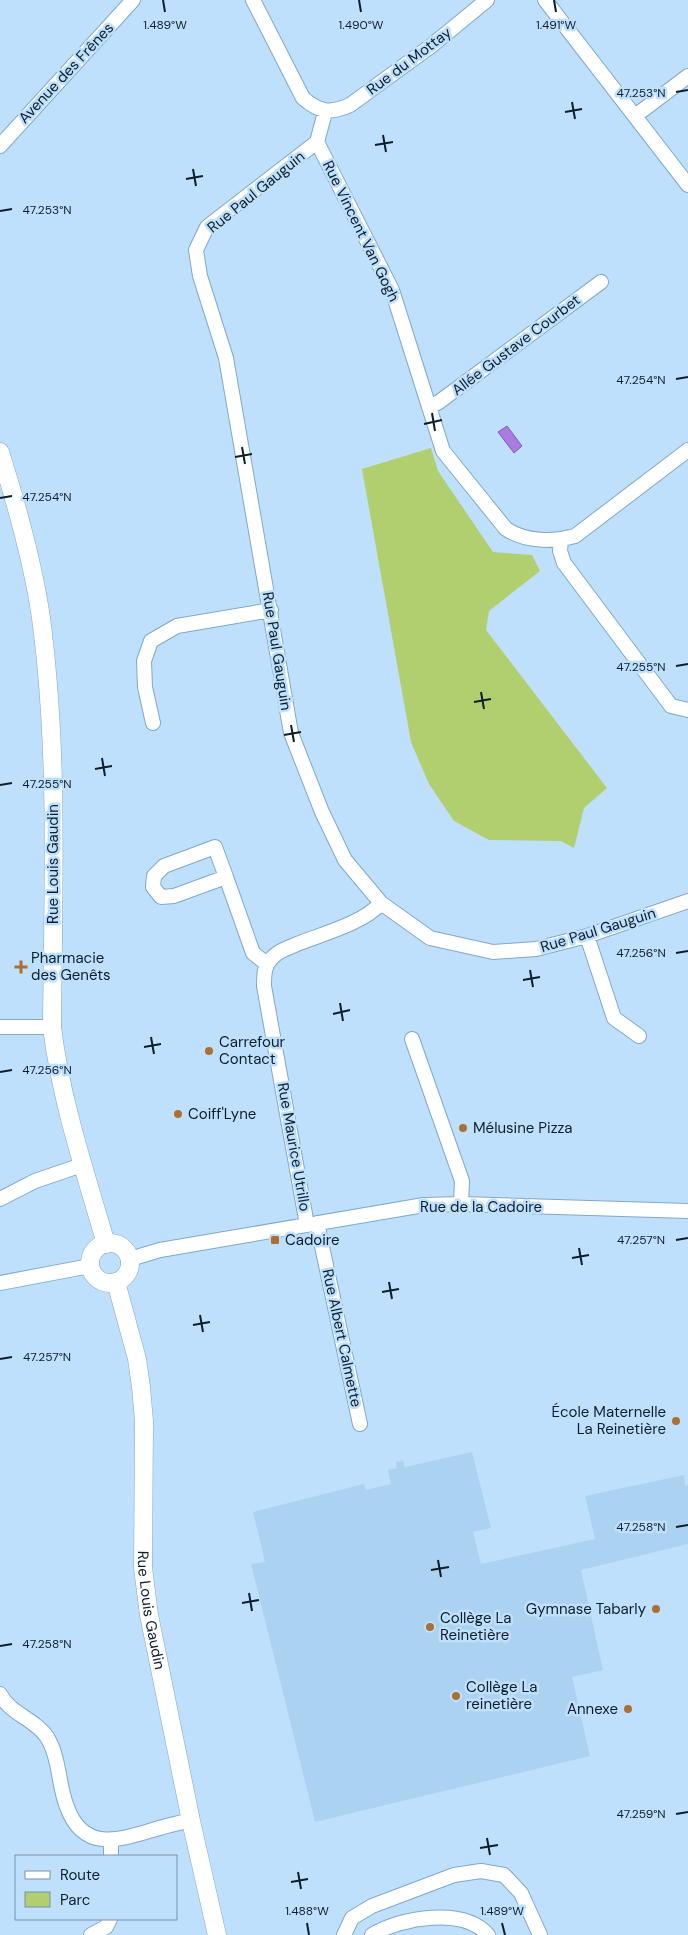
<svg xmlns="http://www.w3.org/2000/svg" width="688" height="1935" viewBox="0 0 688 1935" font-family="'DM Sans',sans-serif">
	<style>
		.built { fill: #acd2f2 }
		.green { fill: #b1cf6f }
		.water { fill: #aa7ce2; stroke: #7b60ab }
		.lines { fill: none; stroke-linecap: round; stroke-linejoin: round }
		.minor-casing { stroke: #7fa9ca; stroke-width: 16 }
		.tertiary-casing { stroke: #7fa9ca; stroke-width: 19 }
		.minor { stroke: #fff; stroke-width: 14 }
		.tertiary { stroke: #fff; stroke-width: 18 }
		.ticks { fill: none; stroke: #0e1e2b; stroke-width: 2 }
		.poi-dot { fill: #ab6f32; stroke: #bee0fc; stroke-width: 2 }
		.labels { text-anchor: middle; stroke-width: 5; stroke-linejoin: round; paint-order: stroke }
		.street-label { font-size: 15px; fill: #0e1e2b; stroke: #bee0fc }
		.poi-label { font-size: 15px; fill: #0e1e2b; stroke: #bee0fc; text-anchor: start }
		.ticks-label { font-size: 12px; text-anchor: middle; fill: #0e1e2b; stroke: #bee0fc; stroke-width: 5; stroke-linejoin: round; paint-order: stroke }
	</style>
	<rect width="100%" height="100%" fill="#bee0fc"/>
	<!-- built -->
	<path class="built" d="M 472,1452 L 491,1528 L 473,1532 L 481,1564 L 595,1539 L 585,1496 L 684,1475 L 685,1486 L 688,1485 L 688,1544 L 581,1570 L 603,1670 L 572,1677 L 590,1756 L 315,1822 L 251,1564 L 265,1562 L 253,1512 L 364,1484 L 366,1490 L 391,1484 L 388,1470 L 397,1468 L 396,1462 L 403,1461 L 405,1467 Z"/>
	<!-- green -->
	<path class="green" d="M 431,448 L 438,471 L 493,552 L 532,555 L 540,571 L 489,611 L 486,630 L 607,788 L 584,808 L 574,848 L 561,841 L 489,840 L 454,821 L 429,784 L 411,742 L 362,469 Z"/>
	<!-- water -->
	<path class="water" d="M 507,426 L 522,446 L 514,453 L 498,432 Z"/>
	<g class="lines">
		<!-- minor casing -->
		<g class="minor-casing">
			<path id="minor" d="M 253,0 L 303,98 C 319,112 330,114 350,105 L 431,46 L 487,0
				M 545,0 L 688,185
				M 325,112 L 317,142 L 392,290 L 443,451 L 506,529 C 526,542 553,542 575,536 L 688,450
				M 635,116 L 688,76
				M 317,142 L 207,227 L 196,250 L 200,276 L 226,358 L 291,733 L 322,812 L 345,860 L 381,903 L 430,938 L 493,952 L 536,949 L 587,936 L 688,901
				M 0,146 L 133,0
				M 429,407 L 439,402 L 601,282
				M 561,540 L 560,551 L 564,563 L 671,706 L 688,710
				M 153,723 L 145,687 L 144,661 L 151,641 L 177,626 L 271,610
				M 226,877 L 215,847 L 164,866 L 154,876 L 153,887 L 161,897 L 174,896 L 226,877 L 253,953 L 267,964
				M 587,936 L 614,1018 L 639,1036
				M 0,1027 L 52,1027
				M 412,1039 L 462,1181 L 461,1204
				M 0,1199 L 35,1181 L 82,1165
				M 317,1223 L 360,1424
				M 307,1225 L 264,986 C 264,975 264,965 273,957 C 279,950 289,948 297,944 C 322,934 364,923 381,903
				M 130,1259 L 160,1250 L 424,1205 L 461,1204 L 688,1211
				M 0,1283 L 90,1266
				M 0,1694 C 10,1714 35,1719 47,1737 C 60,1758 58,1785 67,1807 C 89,1868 146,1825 191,1821
				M 111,1856 L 111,1840
				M 91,1935 L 106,1927 L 110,1919
				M 344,1935 L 352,1918 L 372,1906 L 454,1875 L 481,1871 L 504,1875 L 521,1893 L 540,1935
				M 372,1935 C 401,1917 464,1907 488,1935"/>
		</g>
		<!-- tertiary casing -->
		<g class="tertiary-casing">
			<g id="tertiary">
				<path d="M 0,452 C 17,506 33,562 41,618 C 59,753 53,891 52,1027 C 61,1101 85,1171 106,1244"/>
				<circle cx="110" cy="1263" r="20"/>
				<path id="s1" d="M 116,1282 L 137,1359 L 141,1387 L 144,1421 L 143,1568 L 149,1615 L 191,1821 L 217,1935"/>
			</g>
		</g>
		<!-- minor -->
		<use href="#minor" class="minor"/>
		<!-- tertiary -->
		<use href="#tertiary" class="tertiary"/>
	</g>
	<!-- ticks -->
	<path class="ticks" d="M 163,0 L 165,12M 359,0 L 361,12M 554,0 L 556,12M 676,92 L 688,90M 572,102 L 575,119M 565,112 L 582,109M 383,135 L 386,152M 375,145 L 393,142M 193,169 L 196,186M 186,179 L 203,176M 0,211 L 12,209M 676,379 L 688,377M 432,413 L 435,431M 424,424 L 442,420M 242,447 L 245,464M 235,457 L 252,454M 0,498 L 12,496M 676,666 L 688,664M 481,692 L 484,709M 474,702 L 491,699M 291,725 L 294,742M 284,735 L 301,732M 102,758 L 105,776M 95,769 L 112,766M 0,785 L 12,783M 676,953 L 688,951M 530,970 L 533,987M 523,980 L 540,977M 340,1003 L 343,1021M 333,1014 L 350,1010M 151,1037 L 154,1054M 144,1047 L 161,1044M 0,1072 L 12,1070M 676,1240 L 688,1238M 579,1248 L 582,1265M 572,1258 L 589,1255M 389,1282 L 392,1299M 382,1292 L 399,1289M 200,1315 L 203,1332M 193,1325 L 210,1322M 0,1359 L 12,1357M 676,1527 L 688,1525M 438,1560 L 441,1577M 431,1570 L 449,1567M 249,1593 L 252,1611M 242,1603 L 259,1600M 0,1646 L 12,1644M 676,1814 L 688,1812M 487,1838 L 490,1855M 480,1848 L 498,1845M 298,1872 L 301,1889M 291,1882 L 308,1879M 307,1923 L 309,1935M 502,1923 L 505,1935"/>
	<!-- markers -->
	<g class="poi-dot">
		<path d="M18.5 959.5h5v5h5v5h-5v5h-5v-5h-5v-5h5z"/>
		<circle cx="209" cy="1051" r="5"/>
		<circle cx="178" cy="1114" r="5"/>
		<circle cx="463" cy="1128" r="5"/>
		<rect x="270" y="1235" width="10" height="10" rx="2.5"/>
		<circle cx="676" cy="1421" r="5"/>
		<circle cx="656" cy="1609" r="5"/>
		<circle cx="430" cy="1627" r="5"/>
		<circle cx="456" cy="1696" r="5"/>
		<circle cx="628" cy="1709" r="5"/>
	</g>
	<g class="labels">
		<!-- street labels -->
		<g class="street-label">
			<text transform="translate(409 61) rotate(-37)" y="5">Rue du Mottay</text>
			<text transform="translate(66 73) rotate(-47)" y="5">Avenue des Frênes</text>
			<text transform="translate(256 192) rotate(-39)" y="5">Rue Paul Gauguin</text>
			<text transform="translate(361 231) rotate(64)" y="5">Rue Vincent Van Gogh</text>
			<text transform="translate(516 345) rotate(-37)" y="5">Allée Gustave Courbet</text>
			<text transform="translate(277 651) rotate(81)" y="5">Rue Paul Gauguin</text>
			<text transform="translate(53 864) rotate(-90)" y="5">Rue Louis Gaudin</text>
			<text transform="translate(598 930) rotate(-17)" y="5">Rue Paul Gauguin</text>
			<text transform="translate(294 1147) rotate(80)" y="5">Rue Maurice Utrillo</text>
			<text x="481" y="1212">Rue de la Cadoire</text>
			<text transform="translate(342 1338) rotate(78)" y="5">Rue Albert Calmette</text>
			<text dy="5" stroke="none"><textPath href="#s1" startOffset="332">Rue Louis Gaudin</textPath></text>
		</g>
		<!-- poi labels -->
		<g class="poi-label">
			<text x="31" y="963">Pharmacie<tspan x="31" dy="17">des Genêts</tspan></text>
			<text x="219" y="1047">Carrefour<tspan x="219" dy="17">Contact</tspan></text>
			<text x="188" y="1119">Coiff'Lyne</text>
			<text x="473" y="1133">Mélusine Pizza</text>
			<text x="285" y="1245">Cadoire</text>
			<text x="666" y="1417" text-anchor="end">École Maternelle<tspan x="666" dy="17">La Reinetière</tspan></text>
			<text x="646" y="1614" text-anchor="end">Gymnase Tabarly</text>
			<text x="440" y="1623">Collège La<tspan x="440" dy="17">Reinetière</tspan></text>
			<text x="466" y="1692">Collège La<tspan x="466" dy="17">reinetière</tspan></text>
			<text x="618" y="1714" text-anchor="end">Annexe</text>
		</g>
	</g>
	<g class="ticks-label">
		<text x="165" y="29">1.489°W</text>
		<text x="361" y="29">1.490°W</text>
		<text x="556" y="29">1.491°W</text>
		<text x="641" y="97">47.253°N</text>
		<text x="47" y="214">47.253°N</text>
		<text x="641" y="384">47.254°N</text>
		<text x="47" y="501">47.254°N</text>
		<text x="641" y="671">47.255°N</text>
		<text x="47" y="788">47.255°N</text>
		<text x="641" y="957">47.256°N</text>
		<text x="47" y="1074">47.256°N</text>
		<text x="641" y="1244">47.257°N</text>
		<text x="47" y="1361">47.257°N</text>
		<text x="641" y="1531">47.258°N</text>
		<text x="47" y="1648">47.258°N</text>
		<text x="641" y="1818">47.259°N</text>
		<text x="307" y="1915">1.488°W</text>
		<text x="502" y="1915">1.489°W</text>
	</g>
	<!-- legend -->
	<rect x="15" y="1855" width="162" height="65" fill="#bee0fc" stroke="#7892a8"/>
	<rect x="25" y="1871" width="25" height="8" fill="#ffffff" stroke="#7892a8"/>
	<text x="60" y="1880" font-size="15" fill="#0e1e2b">Route</text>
	<rect x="25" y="1892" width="25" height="15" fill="#b1cf6f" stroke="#7892a8"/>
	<text x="60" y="1905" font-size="15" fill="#0e1e2b">Parc</text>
</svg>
